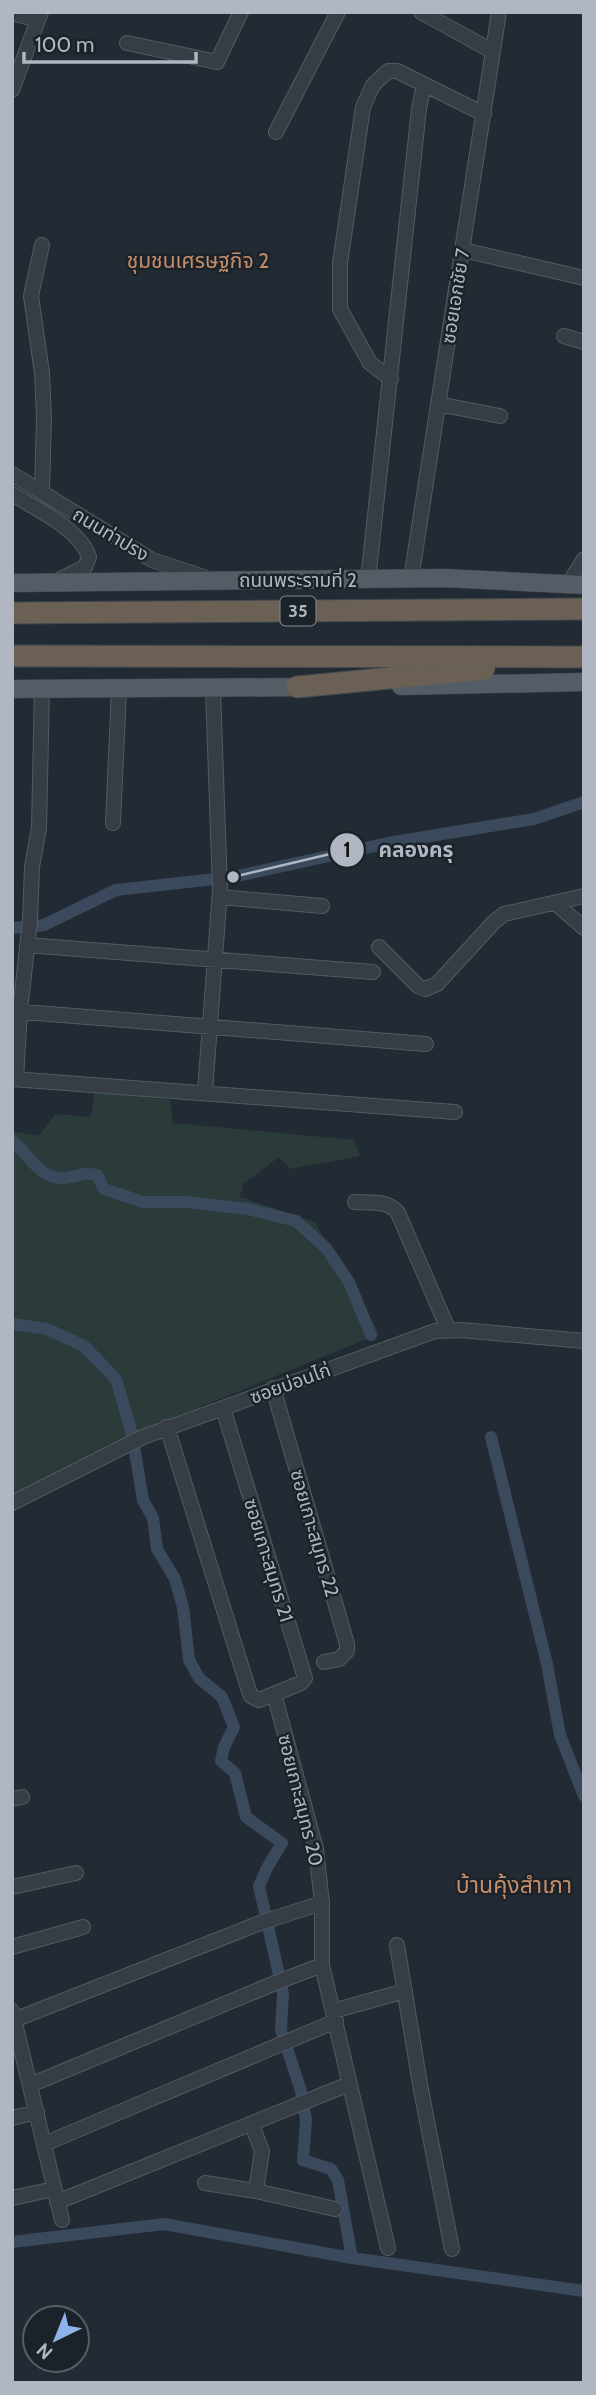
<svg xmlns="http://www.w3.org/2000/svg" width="596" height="2395" viewBox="0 0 596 2395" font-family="Cabin,'Noto Sans Thai',sans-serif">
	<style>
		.green { fill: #2a3b3a }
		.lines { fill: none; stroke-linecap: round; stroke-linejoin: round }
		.canal { stroke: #3a495c; stroke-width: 12 }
		.minor-casing { stroke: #535a63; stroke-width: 16 }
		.major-casing { stroke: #3f464f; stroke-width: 19 }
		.highway-casing { stroke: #404750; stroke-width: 23 }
		.minor { stroke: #363d45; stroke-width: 14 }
		.major { stroke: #545c65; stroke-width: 18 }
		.highway { stroke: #6a6154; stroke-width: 21 }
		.labels { text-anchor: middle; stroke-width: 5; stroke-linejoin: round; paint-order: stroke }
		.shield { fill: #1b222a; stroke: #838a94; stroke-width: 2 }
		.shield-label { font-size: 18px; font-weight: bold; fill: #b0b7c2 }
		.street-label { font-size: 19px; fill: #b0b7c2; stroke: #1b222a }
		.neighbourhood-label { font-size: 21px; fill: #c58d68; stroke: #1b222a }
		.quarter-label { font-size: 23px; fill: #c58d68; stroke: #1b222a }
		.leader { fill: none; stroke: #b0b7c2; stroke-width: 2.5 }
		.callout-dot { fill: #b0b7c2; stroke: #1b222a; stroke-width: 2.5 }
		.mark-label { font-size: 21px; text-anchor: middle; font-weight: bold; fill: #111 }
		.callout-label { font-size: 21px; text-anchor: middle; font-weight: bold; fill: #b0b7c2; stroke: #1b222a; stroke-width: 5; stroke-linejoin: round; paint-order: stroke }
	</style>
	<rect width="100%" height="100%" fill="#222b34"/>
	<!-- green -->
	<path class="green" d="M 95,1090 L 170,1100 L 173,1123 L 354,1140 L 360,1156 L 291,1169 L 279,1157 L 243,1184 L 240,1197 L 315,1222 L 379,1334 L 119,1440 L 12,1495 L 12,1131 L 39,1136 L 55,1114 L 91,1117 Z"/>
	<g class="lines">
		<!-- canal -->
		<path class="canal" d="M 12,928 L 44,925 L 116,890 L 233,877 L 388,843 L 534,819 L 584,802
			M 12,1140 C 29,1155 39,1179 64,1178 C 79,1177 81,1171 97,1175 L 104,1189 L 143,1202 L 186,1202 L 248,1209 L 296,1221 L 326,1248 L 349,1282 L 371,1335
			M 12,1324 L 47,1329 L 84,1346 L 116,1379 L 132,1434 L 143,1500 L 153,1518 L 157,1549 L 175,1579 L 183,1607 L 189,1660 L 199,1678 L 222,1697 L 234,1727 L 224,1747 L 221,1761 L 235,1773 L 246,1817 L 282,1843 L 267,1868 L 259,1886 L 283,1993 L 281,2030 L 301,2091 L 306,2120 L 303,2160 L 331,2169 L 338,2180 L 352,2258 L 584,2291
			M 491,1437 L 547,1664 L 560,1735 L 584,1796
			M 12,2242 L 164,2224 L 352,2258"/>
		<!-- minor casing -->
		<g class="minor-casing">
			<path id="minor" d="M 421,12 L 492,51
				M 12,13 L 38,20
				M 127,43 L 217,62 L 241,12
				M 12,90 L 41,12
				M 276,132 L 338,12
				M 463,250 L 584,278
				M 564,336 L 584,342
				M 391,379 L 370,363 L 340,309 L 340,263 L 363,107 L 373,85 L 388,71 L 397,71 L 484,114
				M 438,404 L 500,416
				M 12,474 L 152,560 L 204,577
				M 42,492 L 44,417 L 42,373 L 31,296 L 42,245
				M 12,494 C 36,509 80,529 89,557 L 85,567 L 57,581
				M 411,579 L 499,12
				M 368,580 L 419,109 L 424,84
				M 568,585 L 584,559
				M 113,823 L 119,690
				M 220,897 L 322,906
				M 555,903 L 584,928
				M 27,945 L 373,972
				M 379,947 L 418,986 L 425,989 L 437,984 L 494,922 L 504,914 L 584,896
				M 12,1011 L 426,1044
				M 12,1079 L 455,1112
				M 16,1079 L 20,1011 L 30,921 L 32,867 L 39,828 L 42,689
				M 205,1092 L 220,890 L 213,689
				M 355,1202 C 371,1203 388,1200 398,1213 L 448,1329
				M 273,1388 L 347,1644 L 347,1651 L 339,1659 L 324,1662
				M 223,1408 L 305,1678 L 301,1683 L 274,1694
				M 167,1427 L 249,1691 L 251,1696 L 259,1700 L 274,1694 L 316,1849 L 322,1903 L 322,1965 L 388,2248
				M 12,1503 L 143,1437 L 435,1331 L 461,1330 L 584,1341
				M 12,1799 L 22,1797
				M 12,1887 L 76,1873
				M 397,1945 L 421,2090 L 452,2249
				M 12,1947 L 83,1927
				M 12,2011 L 62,2220
				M 333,2011 L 405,1991
				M 14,2020 L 260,1923 L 322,1903
				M 30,2085 L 275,1983 L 322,1965
				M 12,2118 L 37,2112
				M 252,2125 L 262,2151 L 256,2191 L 335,2209
				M 44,2144 L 336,2021
				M 205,2183 L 256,2191
				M 12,2198 L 54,2189
				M 57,2202 L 349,2084"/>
		</g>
		<!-- major casing -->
		<g class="major-casing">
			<path id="major" d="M 12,583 L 444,578 L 584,585
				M 401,686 L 584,682
				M 12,689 L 310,687"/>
		</g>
		<!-- highway casing -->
		<g class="highway-casing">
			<path id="highway" d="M 12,613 L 584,609
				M 12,656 L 584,657
				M 297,687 L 484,669"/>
		</g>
		<!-- minor -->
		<use href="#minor" class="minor"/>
		<!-- major -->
		<use href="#major" class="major"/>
		<!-- highway -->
		<use href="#highway" class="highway"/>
	</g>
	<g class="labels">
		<!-- shield labels -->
		<rect class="shield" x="280.5" y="596.5" width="35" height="29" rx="5"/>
		<g class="shield-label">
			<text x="298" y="617">35</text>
		</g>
		<!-- street labels -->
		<g class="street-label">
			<text transform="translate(455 296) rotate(-81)" y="7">ซอยเอกชัย 7</text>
			<text transform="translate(111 534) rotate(31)" y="7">ถนนท่าปรง</text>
			<text x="298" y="587">ถนนพระรามที่ 2</text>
			<text transform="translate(290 1383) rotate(-20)" y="7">ซอยบ่อนไก่</text>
			<text transform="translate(315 1533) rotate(74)" y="7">ซอยเกาะสมุทร 22</text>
			<text transform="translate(269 1560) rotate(73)" y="7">ซอยเกาะสมุทร 21</text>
			<text transform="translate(301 1800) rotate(76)" y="7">ซอยเกาะสมุทร 20</text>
		</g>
		<!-- neighbourhood labels -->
		<g class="neighbourhood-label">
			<text x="198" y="268">ชุมชนเศรษฐกิจ 2</text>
		</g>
		<!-- quarter labels -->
		<g class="quarter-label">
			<text x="514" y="1893">บ้านคุ้งสำเภา</text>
		</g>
	</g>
	<!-- callouts -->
	<path class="leader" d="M233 877L347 850"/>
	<g class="callout-dot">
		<circle cx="233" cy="877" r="7"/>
		<circle cx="347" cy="850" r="18"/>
	</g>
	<g class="mark-label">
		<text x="347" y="857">1</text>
	</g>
	<g class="callout-label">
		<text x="416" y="857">คลองครุ</text>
	</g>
	<!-- border -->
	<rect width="596" height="2395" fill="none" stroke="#b0b7c2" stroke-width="28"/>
	<!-- north arrow -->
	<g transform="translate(56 2339) rotate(223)"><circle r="33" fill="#1b222a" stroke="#575e67" stroke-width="2"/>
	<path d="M0-5L12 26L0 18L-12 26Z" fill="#8db4ea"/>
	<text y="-10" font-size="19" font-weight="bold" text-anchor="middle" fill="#b0b7c2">N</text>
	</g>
	<!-- scale -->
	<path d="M24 52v10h172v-10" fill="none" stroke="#b0b7c2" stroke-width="3.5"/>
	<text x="35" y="52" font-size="21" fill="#b0b7c2" stroke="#1b222a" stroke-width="5" paint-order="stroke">100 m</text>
</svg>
